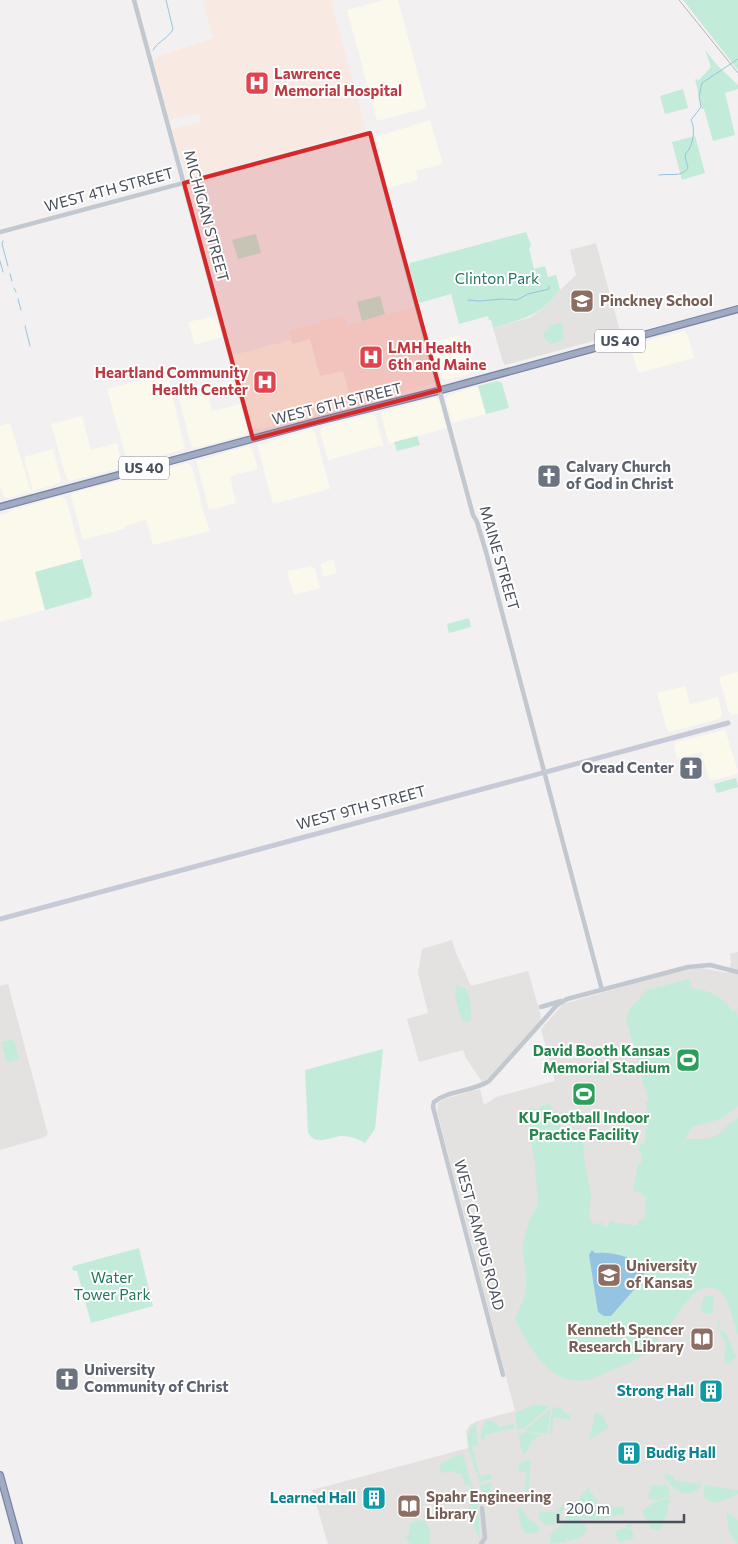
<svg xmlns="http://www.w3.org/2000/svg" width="738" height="1544" viewBox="0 0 738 1544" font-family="Commissioner,sans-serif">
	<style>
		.commercial { fill: #faf9ec }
		.education { fill: #e3e2e1 }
		.medical { fill: #f9e9e3 }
		.green { fill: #c3ebda }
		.water { fill: #95c4e3 }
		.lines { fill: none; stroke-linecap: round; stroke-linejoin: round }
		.stream { stroke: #95c4e3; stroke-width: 1 }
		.trunk-casing { stroke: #7885a5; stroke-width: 8 }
		.tertiary { stroke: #c2c8d0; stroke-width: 4.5 }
		.secondary { stroke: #c5cad6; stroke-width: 5 }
		.trunk { stroke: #a0aac2; stroke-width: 5.5 }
		.rail { stroke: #b3b4b9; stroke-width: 1 }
		.marked { fill: #d62828; fill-opacity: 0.2; stroke: #d62828; stroke-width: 4; stroke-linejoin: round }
		.labels { text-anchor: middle; stroke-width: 4; stroke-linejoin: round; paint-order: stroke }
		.shield { fill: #fff; stroke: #80848c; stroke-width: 1 }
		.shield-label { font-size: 14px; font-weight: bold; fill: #4a505b }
		.health-label { font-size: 15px; font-weight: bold; fill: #be3a42; stroke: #fff; text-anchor: start }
		.street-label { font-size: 15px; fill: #4a505b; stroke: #fff }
		.park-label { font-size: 15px; fill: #21765c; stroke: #fff }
		.education-label { font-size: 15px; font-weight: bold; fill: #785e54; stroke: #fff; text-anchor: start }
		.worship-label { font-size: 15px; font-weight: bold; fill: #5b616d; stroke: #fff; text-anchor: start }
		.leisure-label { font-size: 15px; font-weight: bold; fill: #27864d; stroke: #fff; text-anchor: end }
		.culture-label { font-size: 15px; font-weight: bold; fill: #0d838f; stroke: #fff; text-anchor: end }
	</style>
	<rect width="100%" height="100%" fill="#f2f0f0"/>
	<!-- commercial -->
	<path class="commercial" d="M 384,0 L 398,0 L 427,108 L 377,121 L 347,10 Z
		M 430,120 L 443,164 L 416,171 L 418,180 L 388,188 L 376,140 L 376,137 Z
		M 211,317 L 217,320 L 222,337 L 195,345 L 188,322 Z
		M 684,331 L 688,336 L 694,358 L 638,373 L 631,349 L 632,345 Z
		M 459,335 L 470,374 L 446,380 L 440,375 L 430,343 Z
		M 310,339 L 320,376 L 343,370 L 353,406 L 294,421 L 291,421 L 260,429 L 255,428 L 252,425 L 233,355 L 291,340 L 293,343 Z
		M 167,373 L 185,449 L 133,464 L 130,464 L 127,461 L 107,389 Z
		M 205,383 L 212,411 L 240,404 L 247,431 L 244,435 L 194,448 L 191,445 L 177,391 Z
		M 478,386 L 486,414 L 452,423 L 446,399 L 447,396 Z
		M 435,398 L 439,400 L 447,428 L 389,444 L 381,416 L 382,412 Z
		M 372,414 L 376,417 L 383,445 L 328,460 L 320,432 L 322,427 Z
		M 82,416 L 91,450 L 117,443 L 122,465 L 120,468 L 70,481 L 66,477 L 51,424 Z
		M 10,423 L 31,492 L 6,498 L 3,495 L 0,485 L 0,426 Z
		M 311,429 L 315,433 L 330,489 L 273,504 L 258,448 L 258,445 Z
		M 249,446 L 252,449 L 258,469 L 230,476 L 236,503 L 209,510 L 197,464 L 197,461 Z
		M 53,449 L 61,479 L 60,483 L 33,491 L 24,457 Z
		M 188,463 L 192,467 L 196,481 L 201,504 L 210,531 L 153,545 L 146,520 L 125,526 L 124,529 L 83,540 L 72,500 L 71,496 L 73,493 Z
		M 61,496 L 65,498 L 67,502 L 82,559 L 36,572 L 45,610 L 0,622 L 0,515 L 8,513 L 12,510 Z
		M 333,559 L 337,573 L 323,577 L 321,564 Z
		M 311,566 L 315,569 L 320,588 L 294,595 L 287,571 Z
		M 738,672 L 738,714 L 732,715 L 728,710 L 719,677 Z
		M 685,686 L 690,704 L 718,697 L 722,713 L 722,716 L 719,719 L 669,732 L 667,729 L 657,693 Z
		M 725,730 L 738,771 L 737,774 L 710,781 L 701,752 L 677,759 L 674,747 L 676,742 Z"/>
	<!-- education -->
	<path class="education" d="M 596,243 L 620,331 L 619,334 L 505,365 L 503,362 L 493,328 L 531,317 L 548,304 L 560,290 L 576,275 L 570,250 Z
		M 452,940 L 456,953 L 471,986 L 528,971 L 541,1016 L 540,1021 L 533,1030 L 490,1077 L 482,1082 L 466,1058 L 463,1050 L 419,1062 L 407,1019 L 428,1013 L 418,973 L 422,949 Z
		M 738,952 L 738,1544 L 328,1544 L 312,1490 L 468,1448 L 466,1431 L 470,1425 L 477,1421 L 515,1411 L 437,1111 L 438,1103 L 444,1099 L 480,1089 L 484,1105 L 496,1097 L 555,1081 L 541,1029 L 563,1004 L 686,969 L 702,968 L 728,973 L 731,962 L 730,954 Z
		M 8,984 L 48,1134 L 45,1137 L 0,1150 L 0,986 Z"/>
	<!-- medical -->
	<path class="medical" d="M 203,0 L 331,0 L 359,105 L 365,130 L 213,172 L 190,178 L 186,177 L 172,129 L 201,122 L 199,113 L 169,120 L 154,61 L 157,57 L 213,38 Z
		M 414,307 L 433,380 L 432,384 L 353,406 L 343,371 L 320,376 L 310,339 L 292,344 L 289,331 L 344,315 L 347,325 Z"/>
	<!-- green -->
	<path class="green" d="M 683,0 L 738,0 L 738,70 Z
		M 705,50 L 717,65 L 738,85 L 738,89 L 725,93 L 735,135 L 713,141 L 704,109 L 702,109 L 695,79 L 699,80 L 711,67 Z
		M 683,89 L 688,108 L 665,114 L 660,96 Z
		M 695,136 L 705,173 L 682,180 L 672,142 Z
		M 526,232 L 531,245 L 529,249 L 534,269 L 545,266 L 548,277 L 556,275 L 560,290 C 539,317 524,318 493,328 L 491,320 L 489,320 L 488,316 L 459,324 L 451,294 L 419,303 L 409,267 L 410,263 Z
		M 256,234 L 261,253 L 238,259 L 232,240 Z
		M 380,296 L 385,314 L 362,321 L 357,302 Z
		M 562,322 L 564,340 L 550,344 L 544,337 L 543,333 L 549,330 L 548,326 Z
		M 497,381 L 502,383 L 509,408 L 486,414 L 478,386 Z
		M 417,436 L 420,445 L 397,451 L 394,442 Z
		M 82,559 L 92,593 L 91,597 L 45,610 L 35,572 Z
		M 469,618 L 471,627 L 449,633 L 447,624 Z
		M 736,778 L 738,787 L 717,793 L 714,784 Z
		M 690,979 L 692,989 C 708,989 724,997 732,1011 L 736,1010 L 738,1018 L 738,1106 L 721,1119 L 692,1127 L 680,1149 L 687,1139 C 707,1139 715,1141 728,1125 C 731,1122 735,1121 738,1118 L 738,1335 C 730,1314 727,1272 693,1294 C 677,1313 664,1337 645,1353 C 634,1362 620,1367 607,1372 C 600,1375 593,1379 586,1380 C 550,1386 531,1349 517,1324 L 515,1318 L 523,1301 L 526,1286 L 526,1276 L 522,1246 L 529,1221 L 538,1204 L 535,1165 L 527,1119 L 529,1108 L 537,1109 L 548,1103 L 557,1115 L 561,1112 L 560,1129 L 574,1134 L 580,1133 L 585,1153 L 583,1154 L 591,1194 L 589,1218 L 592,1219 L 591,1223 L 599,1224 L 601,1221 L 603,1223 L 602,1225 L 608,1227 L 610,1220 L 620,1224 L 621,1223 L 637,1226 L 639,1219 L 644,1220 L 646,1196 L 642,1195 L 641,1192 L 633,1191 L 638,1164 L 641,1163 L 642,1153 L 639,1153 L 640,1143 L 644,1143 L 647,1125 L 644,1125 L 647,1109 L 645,1102 L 648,1101 L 626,1019 L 630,1009 L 647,990 Z
		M 456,985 L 466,989 C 471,999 471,1009 471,1020 L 462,1022 L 455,996 Z
		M 14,1039 L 19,1059 L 7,1063 L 1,1042 Z
		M 383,1049 L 375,1129 L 365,1143 C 358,1139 350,1136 341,1136 C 329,1137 315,1147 308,1132 L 305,1070 Z
		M 139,1248 L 153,1306 L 91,1323 L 77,1271 L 72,1270 L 73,1266 Z
		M 708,1295 L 713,1296 L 714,1299 L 712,1314 L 700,1312 L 703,1298 Z
		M 717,1321 L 719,1321 L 721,1332 L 725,1331 L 736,1357 L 728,1364 L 724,1362 L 726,1341 L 723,1340 L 719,1331 Z
		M 538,1404 L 549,1407 L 524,1428 L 517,1430 L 515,1413 L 530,1406 Z
		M 553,1407 L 562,1408 L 565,1414 L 571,1415 L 570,1420 L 554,1417 L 552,1434 L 549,1431 Z
		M 551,1409 L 547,1434 L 525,1431 L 526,1429 Z
		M 595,1413 L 603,1415 L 605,1422 L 610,1427 L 589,1440 Z
		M 489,1420 L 497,1424 L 498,1427 L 513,1424 L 515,1429 C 504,1429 496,1432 484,1435 L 485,1439 L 483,1440 L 480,1436 L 485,1421 Z
		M 476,1423 L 477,1441 L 479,1444 L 472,1447 L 479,1471 L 476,1472 C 472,1458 460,1433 476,1423 Z
		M 525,1432 L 541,1435 L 532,1441 L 526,1453 L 523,1454 L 521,1450 L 528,1445 L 521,1449 L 518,1435 Z
		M 463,1454 L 478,1507 L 480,1538 C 475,1533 470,1509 468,1500 L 471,1498 L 469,1490 L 471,1488 L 470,1485 L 465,1486 L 461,1473 L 455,1474 L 454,1471 L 441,1473 L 439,1465 L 453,1457 Z
		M 525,1460 L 531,1461 L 529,1487 L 524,1501 L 526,1472 L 519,1472 L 518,1467 L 522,1461 L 524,1463 Z
		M 479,1473 L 480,1476 L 491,1473 L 492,1479 L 480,1482 L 481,1485 L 492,1482 L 488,1505 L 485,1504 L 477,1474 Z
		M 666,1474 L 674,1476 L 674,1480 L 698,1484 L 701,1481 C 701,1486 700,1488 696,1491 C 682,1499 671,1486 663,1476 Z
		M 667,1484 L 670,1496 L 656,1500 L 648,1498 L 652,1485 L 661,1486 Z
		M 590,1485 L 589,1492 L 593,1493 L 593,1498 L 598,1498 L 597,1504 L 625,1508 L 624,1514 L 598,1520 L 581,1518 L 573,1506 Z
		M 704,1485 L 736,1490 L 738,1490 L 738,1494 C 728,1498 713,1509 704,1496 Z
		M 670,1498 L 666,1515 L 660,1530 L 651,1529 L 642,1511 L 654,1502 Z
		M 567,1501 L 559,1519 L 553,1525 L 546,1525 L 539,1519 L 539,1512 L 555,1512 Z
		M 521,1508 L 527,1517 L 539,1527 L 539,1532 L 525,1534 L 521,1526 L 517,1509 Z
		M 571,1508 L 583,1522 L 574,1527 L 572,1525 L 573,1528 L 583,1523 L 588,1531 L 579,1538 L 568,1541 C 563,1528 564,1520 571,1508 Z
		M 727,1512 L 738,1520 L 738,1544 C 729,1535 727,1524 727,1512 Z
		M 421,1520 L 425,1521 C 431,1528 431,1536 429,1544 L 411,1544 L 405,1539 L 409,1533 L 410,1523 Z
		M 633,1520 L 632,1527 L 628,1528 L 632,1530 L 634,1538 L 618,1542 L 615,1531 L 626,1528 L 626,1526 Z
		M 564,1522 L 566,1542 L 550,1544 L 550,1535 Z"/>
	<!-- water -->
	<path class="water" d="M 592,1250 L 595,1253 C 613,1252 637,1256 644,1274 L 638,1285 L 611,1316 L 604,1316 L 598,1312 L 589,1255 Z"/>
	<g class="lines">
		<!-- stream -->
		<path class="stream" d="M 153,50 C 158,41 169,38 173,29 L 166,0
			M 659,175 C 670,173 681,178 688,168 L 685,157 L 686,153 C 693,147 696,128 691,120 L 701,107 L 699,96 L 702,83 L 738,59
			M 3,241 L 2,244 L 8,266
			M 0,261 L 3,272
			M 10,274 L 12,281
			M 14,288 L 16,292
			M 18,299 L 21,310
			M 468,300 L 479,301 L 502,299 L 517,300 L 528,294 L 549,289 L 549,286
			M 25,326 L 30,346"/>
		<!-- trunk casing -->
		<g class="trunk-casing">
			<path id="trunk" d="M 0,507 L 315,422 L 434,392 L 738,309
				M 0,1475 L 19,1544"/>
		</g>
		<!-- tertiary -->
		<path class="tertiary" d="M 134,0 L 253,439
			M 0,232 L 370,133 L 473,515 L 477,522 L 486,552 L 602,990
			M 541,1007 L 561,1001
			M 503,1375 L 433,1107 L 434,1102 C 449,1090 472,1092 489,1081 L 557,1005 L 567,999 L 688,967 L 710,965 L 738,972
			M 481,1544 L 485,1538 L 482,1508"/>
		<!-- secondary -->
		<path class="secondary" d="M 0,919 L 728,723"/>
		<!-- trunk -->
		<use href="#trunk" class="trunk"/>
		<!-- rail -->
		<path class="rail" d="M 679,0 L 738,73"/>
	</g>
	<!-- marked area -->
	<path class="marked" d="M 370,133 L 440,390 L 253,439 L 184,183 Z"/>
	<!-- icons -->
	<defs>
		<g id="hospital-square" transform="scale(1.25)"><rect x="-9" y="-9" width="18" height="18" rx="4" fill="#e0444e" stroke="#fff"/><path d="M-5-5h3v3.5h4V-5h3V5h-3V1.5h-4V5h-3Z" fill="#fff"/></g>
		<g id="school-square" transform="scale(1.25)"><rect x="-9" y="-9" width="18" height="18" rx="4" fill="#8d6e63" stroke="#fff"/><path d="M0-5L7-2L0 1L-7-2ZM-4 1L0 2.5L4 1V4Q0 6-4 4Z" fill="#fff"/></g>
		<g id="church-square" transform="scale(1.25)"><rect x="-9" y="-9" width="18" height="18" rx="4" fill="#6b7280" stroke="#fff"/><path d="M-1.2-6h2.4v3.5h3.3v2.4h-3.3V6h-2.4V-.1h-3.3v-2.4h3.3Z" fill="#fff"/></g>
		<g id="stadium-square" transform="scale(1.25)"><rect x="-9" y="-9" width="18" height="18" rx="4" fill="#2e9e5b" stroke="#fff"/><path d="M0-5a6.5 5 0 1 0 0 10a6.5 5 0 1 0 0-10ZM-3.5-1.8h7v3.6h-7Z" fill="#fff"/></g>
		<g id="university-square" transform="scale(1.25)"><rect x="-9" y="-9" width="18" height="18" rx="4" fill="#8d6e63" stroke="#fff"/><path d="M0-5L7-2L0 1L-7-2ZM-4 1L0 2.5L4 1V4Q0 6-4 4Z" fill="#fff"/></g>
		<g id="library-square" transform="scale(1.25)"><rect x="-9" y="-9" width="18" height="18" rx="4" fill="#8d6e63" stroke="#fff"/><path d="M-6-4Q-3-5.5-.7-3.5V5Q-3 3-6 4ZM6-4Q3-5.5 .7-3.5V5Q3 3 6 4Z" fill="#fff"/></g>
		<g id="building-square" transform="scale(1.25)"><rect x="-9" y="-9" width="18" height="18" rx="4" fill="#0f9aa8" stroke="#fff"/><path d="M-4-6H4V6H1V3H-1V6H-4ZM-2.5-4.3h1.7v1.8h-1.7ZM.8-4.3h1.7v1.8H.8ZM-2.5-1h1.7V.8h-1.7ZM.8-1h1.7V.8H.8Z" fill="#fff"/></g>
	</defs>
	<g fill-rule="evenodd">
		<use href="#hospital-square" x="257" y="83"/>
		<use href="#school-square" x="582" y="301"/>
		<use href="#hospital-square" x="371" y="357"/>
		<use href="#hospital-square" x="265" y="382"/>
		<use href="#church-square" x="549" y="476"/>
		<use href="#church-square" x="691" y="768"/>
		<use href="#stadium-square" x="688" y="1060"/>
		<use href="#stadium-square" x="584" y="1094"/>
		<use href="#university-square" x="609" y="1275"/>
		<use href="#library-square" x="702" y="1339"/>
		<use href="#church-square" x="67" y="1379"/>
		<use href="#building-square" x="711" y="1391"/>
		<use href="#building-square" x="629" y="1453"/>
		<use href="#building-square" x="374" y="1498"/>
		<use href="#library-square" x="409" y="1506"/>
	</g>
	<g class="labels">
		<!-- shield labels -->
		<g class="shield">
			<rect x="595" y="329.5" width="50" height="23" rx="4"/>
			<rect x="119" y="456.5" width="50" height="23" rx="4"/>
		</g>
		<g class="shield-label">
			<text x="620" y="346">US 40</text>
			<text x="144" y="473">US 40</text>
		</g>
		<!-- health labels -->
		<g class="health-label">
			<text x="274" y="79">Lawrence<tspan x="274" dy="17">Memorial Hospital</tspan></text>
			<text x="388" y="353">LMH Health<tspan x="388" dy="17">6th and Maine</tspan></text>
			<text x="248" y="378" text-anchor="end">Heartland Community<tspan x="248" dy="17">Health Center</tspan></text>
		</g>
		<!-- street labels -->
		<g class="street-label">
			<text transform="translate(109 190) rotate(-15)" y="5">WEST 4TH STREET</text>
			<text transform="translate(206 216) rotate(75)" y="5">MICHIGAN STREET</text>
			<text transform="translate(337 404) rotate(-14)" y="5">WEST 6TH STREET</text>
			<text transform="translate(499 558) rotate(74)" y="5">MAINE STREET</text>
			<text transform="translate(361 808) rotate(-15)" y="5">WEST 9TH STREET</text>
			<text transform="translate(479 1235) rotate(75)" y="5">WEST CAMPUS ROAD</text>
		</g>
		<!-- park labels -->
		<g class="park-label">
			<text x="497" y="284">Clinton Park</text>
			<text x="112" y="1283">Water<tspan x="112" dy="17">Tower Park</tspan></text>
		</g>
		<!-- education labels -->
		<g class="education-label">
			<text x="600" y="306">Pinckney School</text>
			<text x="626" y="1271">University<tspan x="626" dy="17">of Kansas</tspan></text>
			<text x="684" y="1335" text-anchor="end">Kenneth Spencer<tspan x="684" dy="17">Research Library</tspan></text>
			<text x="426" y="1502">Spahr Engineering<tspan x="426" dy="17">Library</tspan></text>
		</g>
		<!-- worship labels -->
		<g class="worship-label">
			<text x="566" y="472">Calvary Church<tspan x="566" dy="17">of God in Christ</tspan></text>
			<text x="674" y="773" text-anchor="end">Oread Center</text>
			<text x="84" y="1375">University<tspan x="84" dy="17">Community of Christ</tspan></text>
		</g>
		<!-- leisure labels -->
		<g class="leisure-label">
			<text x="670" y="1056">David Booth Kansas<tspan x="670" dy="17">Memorial Stadium</tspan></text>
			<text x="584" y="1123" text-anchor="middle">KU Football Indoor<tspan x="584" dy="17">Practice Facility</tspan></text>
		</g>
		<!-- culture labels -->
		<g class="culture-label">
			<text x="694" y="1396">Strong Hall</text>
			<text x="646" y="1458" text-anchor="start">Budig Hall</text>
			<text x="356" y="1503">Learned Hall</text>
		</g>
	</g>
	<!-- scale -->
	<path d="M558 1514v8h126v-8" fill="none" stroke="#4a505b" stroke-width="2.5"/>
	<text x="566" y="1514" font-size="15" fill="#4a505b" stroke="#ffffff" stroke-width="4" paint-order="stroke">200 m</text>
</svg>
